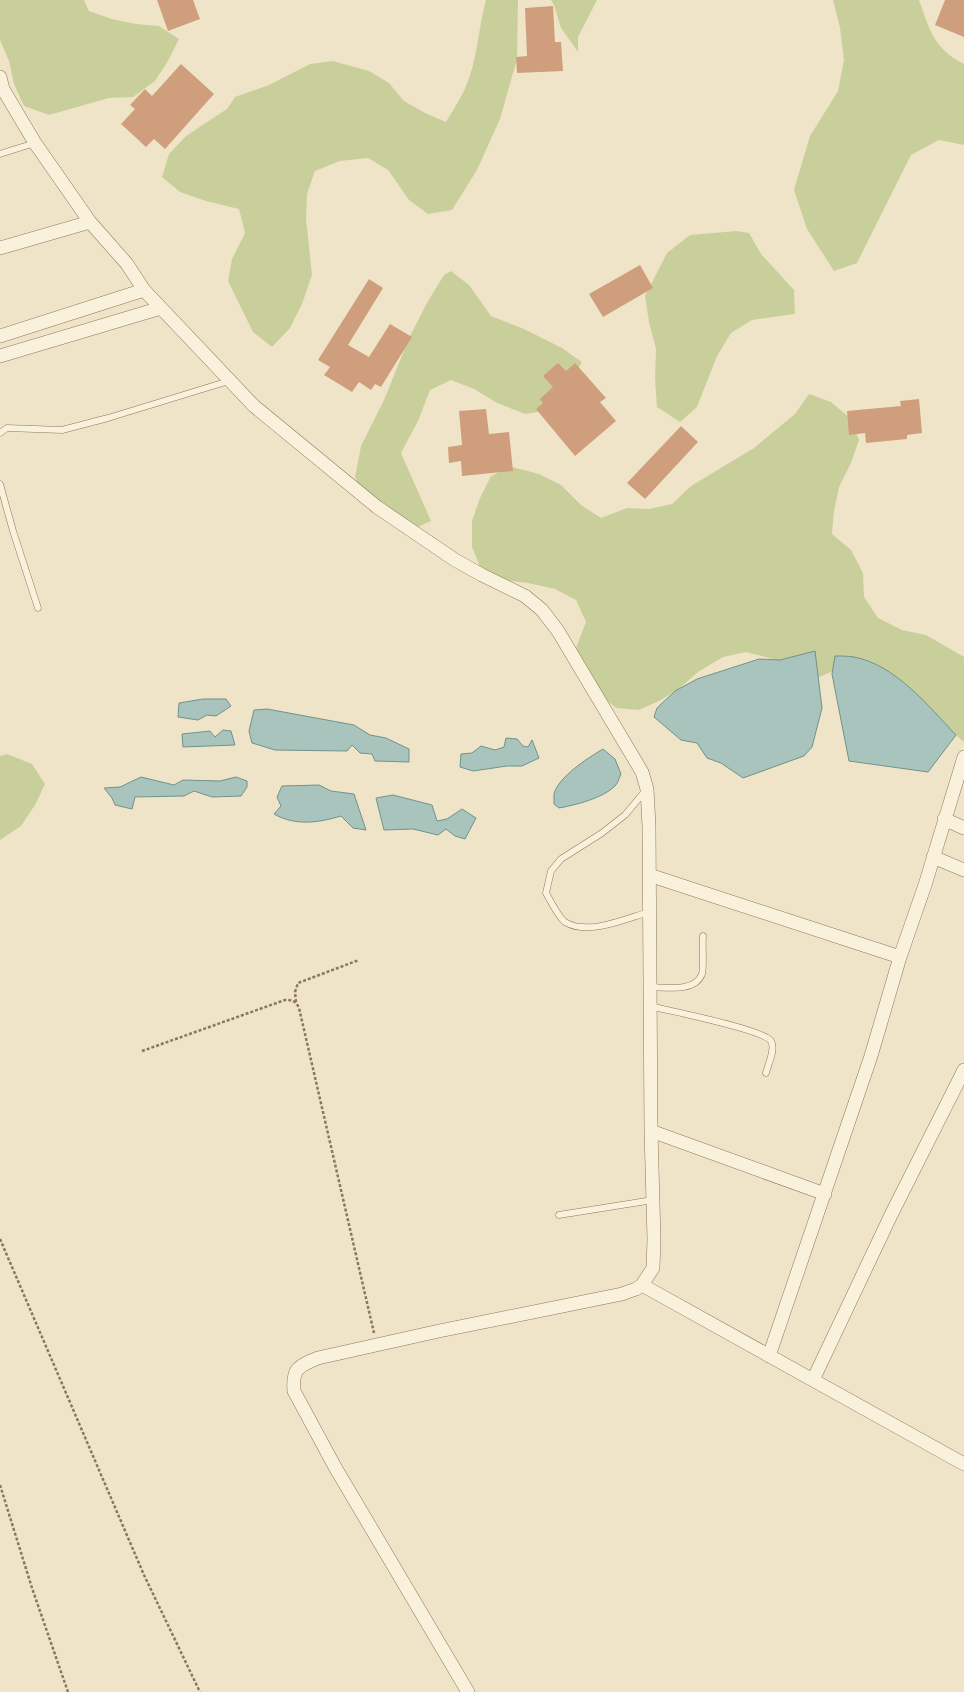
<svg xmlns="http://www.w3.org/2000/svg" width="964" height="1692" viewBox="0 0 964 1692" font-family="Spectral,serif">
	<style>
		.green { fill: #c9cf9b }
		.water { fill: #a9c4bc; stroke: #6f938a }
		.building { fill: #cf9f7d }
		.lines { fill: none; stroke-linecap: round; stroke-linejoin: round }
		.service-casing { stroke: #8d765c; stroke-width: 7 }
		.minor-casing { stroke: #8d765c; stroke-width: 14 }
		.path { stroke: #8d765c; stroke-width: 2.5; stroke-dasharray: 3 2; stroke-linecap: butt }
		.service { stroke: #faf1dc; stroke-width: 6 }
		.minor { stroke: #faf1dc; stroke-width: 13 }
	</style>
	<rect width="100%" height="100%" fill="#f0e4c8"/>
	<!-- green -->
	<path class="green" d="M 0,0 L 84,0 L 89,11 L 112,19 L 136,24 L 159,26 L 179,39 L 168,61 L 155,81 L 133,97 L 109,98 L 49,115 L 24,106 L 14,84 L 9,61 L 0,40 Z
		M 486,0 L 518,0 L 517,59 L 500,119 L 477,170 L 452,210 L 428,214 L 409,200 L 388,170 L 368,158 L 340,161 L 315,171 L 307,194 L 306,219 L 312,275 L 302,304 L 290,328 L 272,347 L 253,332 L 228,281 L 232,259 L 245,233 L 239,209 L 206,201 L 180,192 L 162,177 L 169,154 L 186,136 L 227,109 L 235,97 L 269,85 L 310,64 L 333,61 L 369,71 L 389,83 L 404,101 L 425,113 L 446,122 C 455,107 465,92 470,75 C 478,51 479,25 486,0 Z
		M 551,0 L 597,0 L 578,37 L 578,52 L 561,28 L 554,5 Z
		M 833,0 L 919,0 C 930,30 933,48 964,64 L 964,145 L 939,140 L 911,155 L 857,263 L 834,271 L 807,229 L 794,190 L 810,136 L 838,91 L 844,60 L 840,28 Z
		M 736,231 L 749,233 L 761,254 L 794,290 L 795,314 L 752,320 L 731,333 L 717,356 L 697,407 L 680,422 L 657,407 L 655,378 L 656,349 L 649,322 L 645,296 L 667,253 L 690,235 Z
		M 451,271 L 469,285 L 491,316 L 524,329 L 562,348 L 582,362 L 571,383 L 551,410 L 525,414 L 497,403 L 474,389 L 451,380 L 430,390 L 418,421 L 401,453 L 431,521 L 409,531 L 366,502 L 355,477 L 361,446 L 384,400 L 410,336 L 428,301 L 444,275 Z
		M 809,394 L 831,402 L 850,418 L 859,440 L 851,463 L 839,487 L 834,511 L 832,534 L 851,550 L 863,573 L 864,597 L 878,618 L 902,630 L 926,635 L 964,657 L 964,742 L 928,711 L 838,669 L 817,678 L 794,670 L 773,659 L 746,652 L 723,657 L 698,672 L 681,687 L 661,700 L 639,710 L 616,708 L 597,692 L 576,648 L 586,622 L 576,600 L 555,589 L 528,583 L 502,580 L 481,569 L 472,547 L 472,521 L 480,498 L 491,476 L 512,467 L 539,474 L 561,485 L 581,505 L 601,518 L 627,508 L 649,509 L 672,504 L 691,486 L 754,448 L 795,414 Z
		M 7,754 L 32,764 L 45,784 L 35,805 L 21,826 L 0,840 L 0,756 Z"/>
	<!-- water -->
	<path class="water" d="M 815,651 L 822,708 L 812,747 L 804,756 L 743,778 L 721,763 L 707,758 L 697,743 L 681,740 L 654,717 L 657,708 L 675,691 L 697,679 L 759,659 L 780,660 Z
		M 835,656 C 841,656 848,656 854,657 C 896,665 928,706 956,735 L 928,772 L 849,761 L 832,674 Z
		M 203,699 L 226,699 L 231,706 L 216,716 L 207,715 L 198,720 L 178,717 L 179,703 Z
		M 267,709 L 354,725 L 370,735 L 386,738 L 409,749 L 409,762 L 375,761 L 372,754 L 360,753 L 352,745 L 347,751 L 275,750 L 252,743 L 249,731 L 254,710 Z
		M 223,730 L 231,731 L 235,745 L 183,747 L 182,734 L 210,731 L 215,737 Z
		M 506,738 L 517,739 L 523,746 L 528,747 L 532,740 L 539,758 L 522,766 L 507,766 L 473,771 L 460,767 L 461,754 L 472,753 L 481,746 L 495,750 L 504,747 Z
		M 603,749 L 615,759 L 621,774 C 619,778 618,783 615,786 C 603,798 576,805 559,808 L 554,804 C 554,801 554,797 554,794 C 558,777 588,758 603,749 Z
		M 141,777 L 174,785 L 183,780 L 220,781 L 236,777 L 247,781 L 247,787 L 241,796 L 212,797 L 194,791 L 184,796 L 135,797 L 132,809 L 115,805 L 112,798 L 104,788 L 120,787 Z
		M 319,785 L 331,791 L 354,794 L 366,830 L 353,828 L 341,816 C 318,823 295,826 274,814 L 281,806 L 277,797 L 282,786 Z
		M 393,795 L 432,805 L 437,821 L 447,819 L 462,809 L 476,818 L 465,839 L 455,836 L 446,829 L 438,835 L 413,829 L 384,830 L 376,798 Z"/>
	<!-- building -->
	<path class="building" d="M 157,0 L 193,0 L 200,19 L 168,31 Z
		M 945,0 L 964,0 L 964,37 L 935,25 Z
		M 553,6 L 555,42 L 561,42 L 563,71 L 517,73 L 516,57 L 527,56 L 525,8 Z
		M 181,64 L 214,94 L 165,149 L 154,139 L 146,147 L 121,124 L 135,109 L 130,105 L 145,89 L 152,96 Z
		M 640,265 L 653,288 L 603,317 L 589,294 Z
		M 369,279 L 383,288 L 348,345 L 369,357 L 390,324 L 412,337 L 381,387 L 375,384 L 371,390 L 359,382 L 352,392 L 324,375 L 330,367 L 318,360 Z
		M 558,363 L 566,371 L 575,363 L 606,398 L 600,402 L 616,421 L 575,456 L 536,409 L 543,403 L 540,399 L 553,387 L 543,376 Z
		M 919,399 L 922,433 L 907,435 L 907,439 L 866,443 L 865,433 L 849,435 L 847,411 L 901,406 L 900,401 Z
		M 486,409 L 489,434 L 509,432 L 513,471 L 462,476 L 461,461 L 449,463 L 448,447 L 462,445 L 459,411 Z
		M 681,426 L 698,442 L 645,499 L 627,483 Z"/>
	<g class="lines">
		<!-- service casing -->
		<g class="service-casing">
			<path id="service" d="M 0,154 L 35,143
				M 0,433 L 7,428 L 62,430 L 108,418 L 229,381
				M 0,484 L 13,531 L 38,608
				M 646,790 L 625,815 L 602,833 L 561,859 L 551,871 L 546,893 C 550,900 559,918 565,922 C 588,936 625,919 649,912
				M 650,987 C 665,987 695,993 702,974 C 704,968 702,944 703,936
				M 650,1006 C 669,1011 763,1029 771,1041 C 776,1049 768,1064 766,1073
				M 559,1215 L 653,1200"/>
		</g>
		<!-- minor casing -->
		<g class="minor-casing">
			<path id="minor" d="M 0,77 L 3,89 L 35,143 L 90,222 L 127,264 L 144,290 L 254,406 L 377,507 L 455,560 L 482,575 L 525,596 L 542,610 L 558,631 L 642,772 L 647,789 L 649,826 L 651,1131 L 654,1239 L 653,1268 L 642,1285 L 636,1289 L 622,1294 L 439,1331 L 318,1358 C 298,1366 292,1369 294,1391 L 335,1467 L 468,1692
				M 0,248 L 90,222
				M 0,336 L 144,290
				M 0,356 L 161,308
				M 944,819 L 964,828
				M 933,857 L 964,870
				M 649,875 L 900,957
				M 651,1131 L 825,1194
				M 642,1285 L 964,1464
				M 769,1356 L 871,1056 L 900,957 L 925,885 L 964,757
				M 813,1380 L 891,1215 L 964,1070"/>
		</g>
		<!-- path -->
		<path class="path" d="M 296,1002 L 295,992 L 298,983 L 359,960
			M 142,1051 L 285,1000 C 292,1000 296,1001 299,1008 L 374,1333
			M 0,1239 L 144,1575 L 200,1692
			M 0,1485 L 32,1588 L 68,1692"/>
		<!-- service -->
		<use href="#service" class="service"/>
		<!-- minor -->
		<use href="#minor" class="minor"/>
	</g>
</svg>
